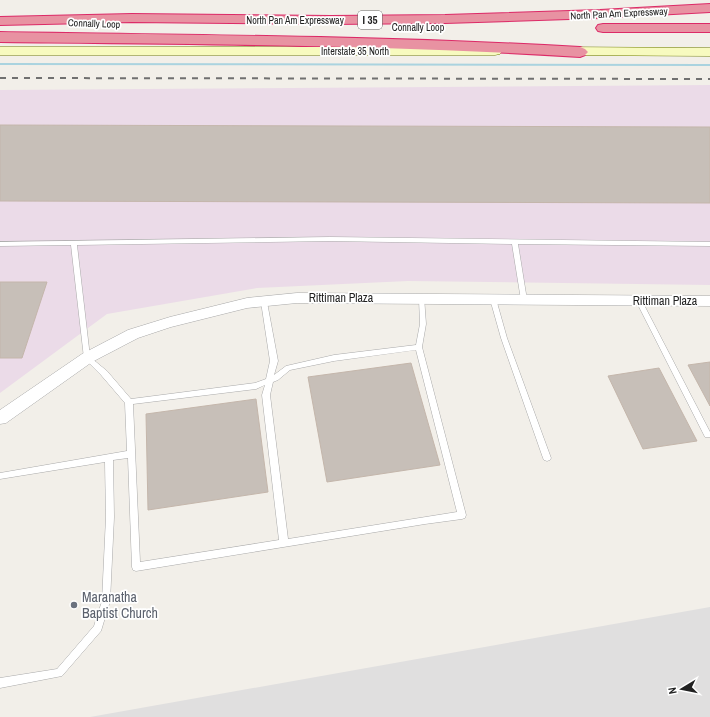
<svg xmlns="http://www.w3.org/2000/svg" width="710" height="717" viewBox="0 0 710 717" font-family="'Archivo Narrow',sans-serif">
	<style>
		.residential { fill: #e0dfdf }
		.industrial { fill: #ebdbe8 }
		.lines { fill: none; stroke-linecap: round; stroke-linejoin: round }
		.stream { fill: #aad3df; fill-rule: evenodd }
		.building { fill: #c7bfb8; stroke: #c4b6ab }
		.lane-casing { stroke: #a9a9a9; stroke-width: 1 }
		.street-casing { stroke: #a9a9a9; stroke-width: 1 }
		.secondary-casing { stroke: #707d05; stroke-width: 1 }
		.highway-casing { stroke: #dc2a67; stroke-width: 2 }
		.lane { fill: #fff; fill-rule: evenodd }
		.street { fill: #fff; fill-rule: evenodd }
		.secondary { fill: #f7fabf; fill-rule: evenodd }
		.highway { fill: #e892a2; fill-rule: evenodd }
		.rail { stroke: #707070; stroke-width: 2; stroke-dasharray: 6 6; stroke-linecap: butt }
		.worship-dot { fill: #6b7280; stroke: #fff; stroke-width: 1.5 }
		.labels { text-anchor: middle; stroke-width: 3.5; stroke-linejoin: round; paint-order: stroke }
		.far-street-label { font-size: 10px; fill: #222; stroke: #fff }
		.shield { fill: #fff; stroke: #646464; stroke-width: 1 }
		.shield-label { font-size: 11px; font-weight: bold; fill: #222 }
		.street-label { font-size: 12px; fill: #222; stroke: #fff }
		.near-worship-label { font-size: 14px; fill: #5b616d; stroke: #fff; text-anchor: start }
	</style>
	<rect width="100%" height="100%" fill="#f2efe9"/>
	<!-- residential -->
	<path class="residential" d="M 710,607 L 710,717 L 90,717 Z"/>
	<!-- industrial -->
	<path class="industrial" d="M 710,85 L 710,285 L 408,281 L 257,288 L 107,314 L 0,393 L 0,90 Z"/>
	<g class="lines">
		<!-- stream -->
		<path class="stream" d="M 0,63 L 710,64 L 710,66 L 0,65 Z"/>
	</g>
	<!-- building -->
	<path class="building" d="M 0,125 L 710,127 L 710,203 L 0,201 Z
		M 0,282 L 47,282 L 22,358 L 0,358 Z
		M 710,362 L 710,406 L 688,365 Z
		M 411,363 L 440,465 L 327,482 L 308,377 Z
		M 659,368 L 697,441 L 643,449 L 608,376 Z
		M 256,399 L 268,492 L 148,510 L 146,414 Z"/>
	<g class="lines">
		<!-- lane casing -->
		<g class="lane-casing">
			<path id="lane" d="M 330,237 L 710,242 L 710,246 L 518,244 L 527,300 L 524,302 L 521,300 L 512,244 L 330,241 L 77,245 L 90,357 L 107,371 L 131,399 L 255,383 L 266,379 L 270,361 L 261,302 L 262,300 L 266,300 L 267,302 L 278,361 L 274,375 L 286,366 L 334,355 L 416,345 L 420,324 L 419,299 L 420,297 L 424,297 L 426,324 L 422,347 L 466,515 L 465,518 L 462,519 L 425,524 L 136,571 L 133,570 L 132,567 L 128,458 L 113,460 L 114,517 L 110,601 L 101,631 L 62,676 L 0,688 L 0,678 L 57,669 L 94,626 L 102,601 L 106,517 L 105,462 L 0,479 L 0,473 L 127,451 L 125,403 L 101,375 L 84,358 L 71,245 L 0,246 L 0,242 ZM 416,350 L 457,512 L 288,539 L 270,395 L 273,382 L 278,380 L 290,370 L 334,361 ZM 265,385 L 262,395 L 279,540 L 140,562 L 133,404 L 256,389 Z
				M 491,297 L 495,297 L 496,299 L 507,338 L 551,458 L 550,460 L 547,461 L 544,460 L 543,458 L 501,338 L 490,299 Z
				M 637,299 L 639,299 L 642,301 L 710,432 L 710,437 L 705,437 L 636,301 Z"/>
		</g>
		<!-- street casing -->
		<g class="street-casing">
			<path id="street" d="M 297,293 L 710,296 L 710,306 L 297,303 L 247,308 L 171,327 L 138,338 L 92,362 L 6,423 L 0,424 L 0,410 L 82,354 L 128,330 L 170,317 L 247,298 Z"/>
		</g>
		<!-- secondary casing -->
		<g class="secondary-casing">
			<path id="secondary" d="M 0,47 L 495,47 L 500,48 L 502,51 L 500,54 L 495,55 L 0,55 Z
				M 559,47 L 710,48 L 710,56 L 559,55 L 554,54 L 552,51 L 554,48 Z"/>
		</g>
		<!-- highway casing -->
		<g class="highway-casing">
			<path id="highway" d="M 710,4 L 710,12 L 600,18 L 445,23 L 331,24 L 132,22 L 0,25 L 0,17 L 132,14 L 331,16 L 445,15 L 600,10 Z
				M 603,24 L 710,24 L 710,32 L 603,32 L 598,31 L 596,28 L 598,25 Z
				M 0,32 C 193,35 387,36 580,47 L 585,49 L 588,52 L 585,55 L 580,57 C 387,45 193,44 0,42 Z"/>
		</g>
		<!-- lane -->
		<use href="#lane" class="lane"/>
		<!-- street -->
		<use href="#street" class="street"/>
		<!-- secondary -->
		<use href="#secondary" class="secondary"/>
		<!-- highway -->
		<use href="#highway" class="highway"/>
		<!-- rail -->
		<path class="rail" d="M 0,78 L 710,79"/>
	</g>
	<!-- markers -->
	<circle class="worship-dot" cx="74" cy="605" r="4"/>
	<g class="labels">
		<!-- far-street labels -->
		<g class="far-street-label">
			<text transform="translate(619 13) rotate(-3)" y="4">North Pan Am Expressway</text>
			<text x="295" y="24">North Pan Am Expressway</text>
			<text transform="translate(94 23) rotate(2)" y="4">Connally Loop</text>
			<text x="418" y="31">Connally Loop</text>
			<text x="355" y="55">Interstate 35 North</text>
		</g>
		<!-- shield labels -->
		<rect class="shield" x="358" y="11" width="24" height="18" rx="3"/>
		<g class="shield-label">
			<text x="370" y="24">I 35</text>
		</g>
		<!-- street labels -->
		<g class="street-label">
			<text x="341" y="302">Rittiman Plaza</text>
			<text x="665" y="305">Rittiman Plaza</text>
		</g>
		<!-- near-worship labels -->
		<g class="near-worship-label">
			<text x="82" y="602">Maranatha<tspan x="82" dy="16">Baptist Church</tspan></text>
		</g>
	</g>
	<!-- north arrow -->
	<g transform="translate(682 689) rotate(260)" stroke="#ffffff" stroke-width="3" paint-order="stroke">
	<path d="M0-3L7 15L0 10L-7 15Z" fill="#222222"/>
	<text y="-6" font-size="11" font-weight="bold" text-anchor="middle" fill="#222222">N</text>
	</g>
</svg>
